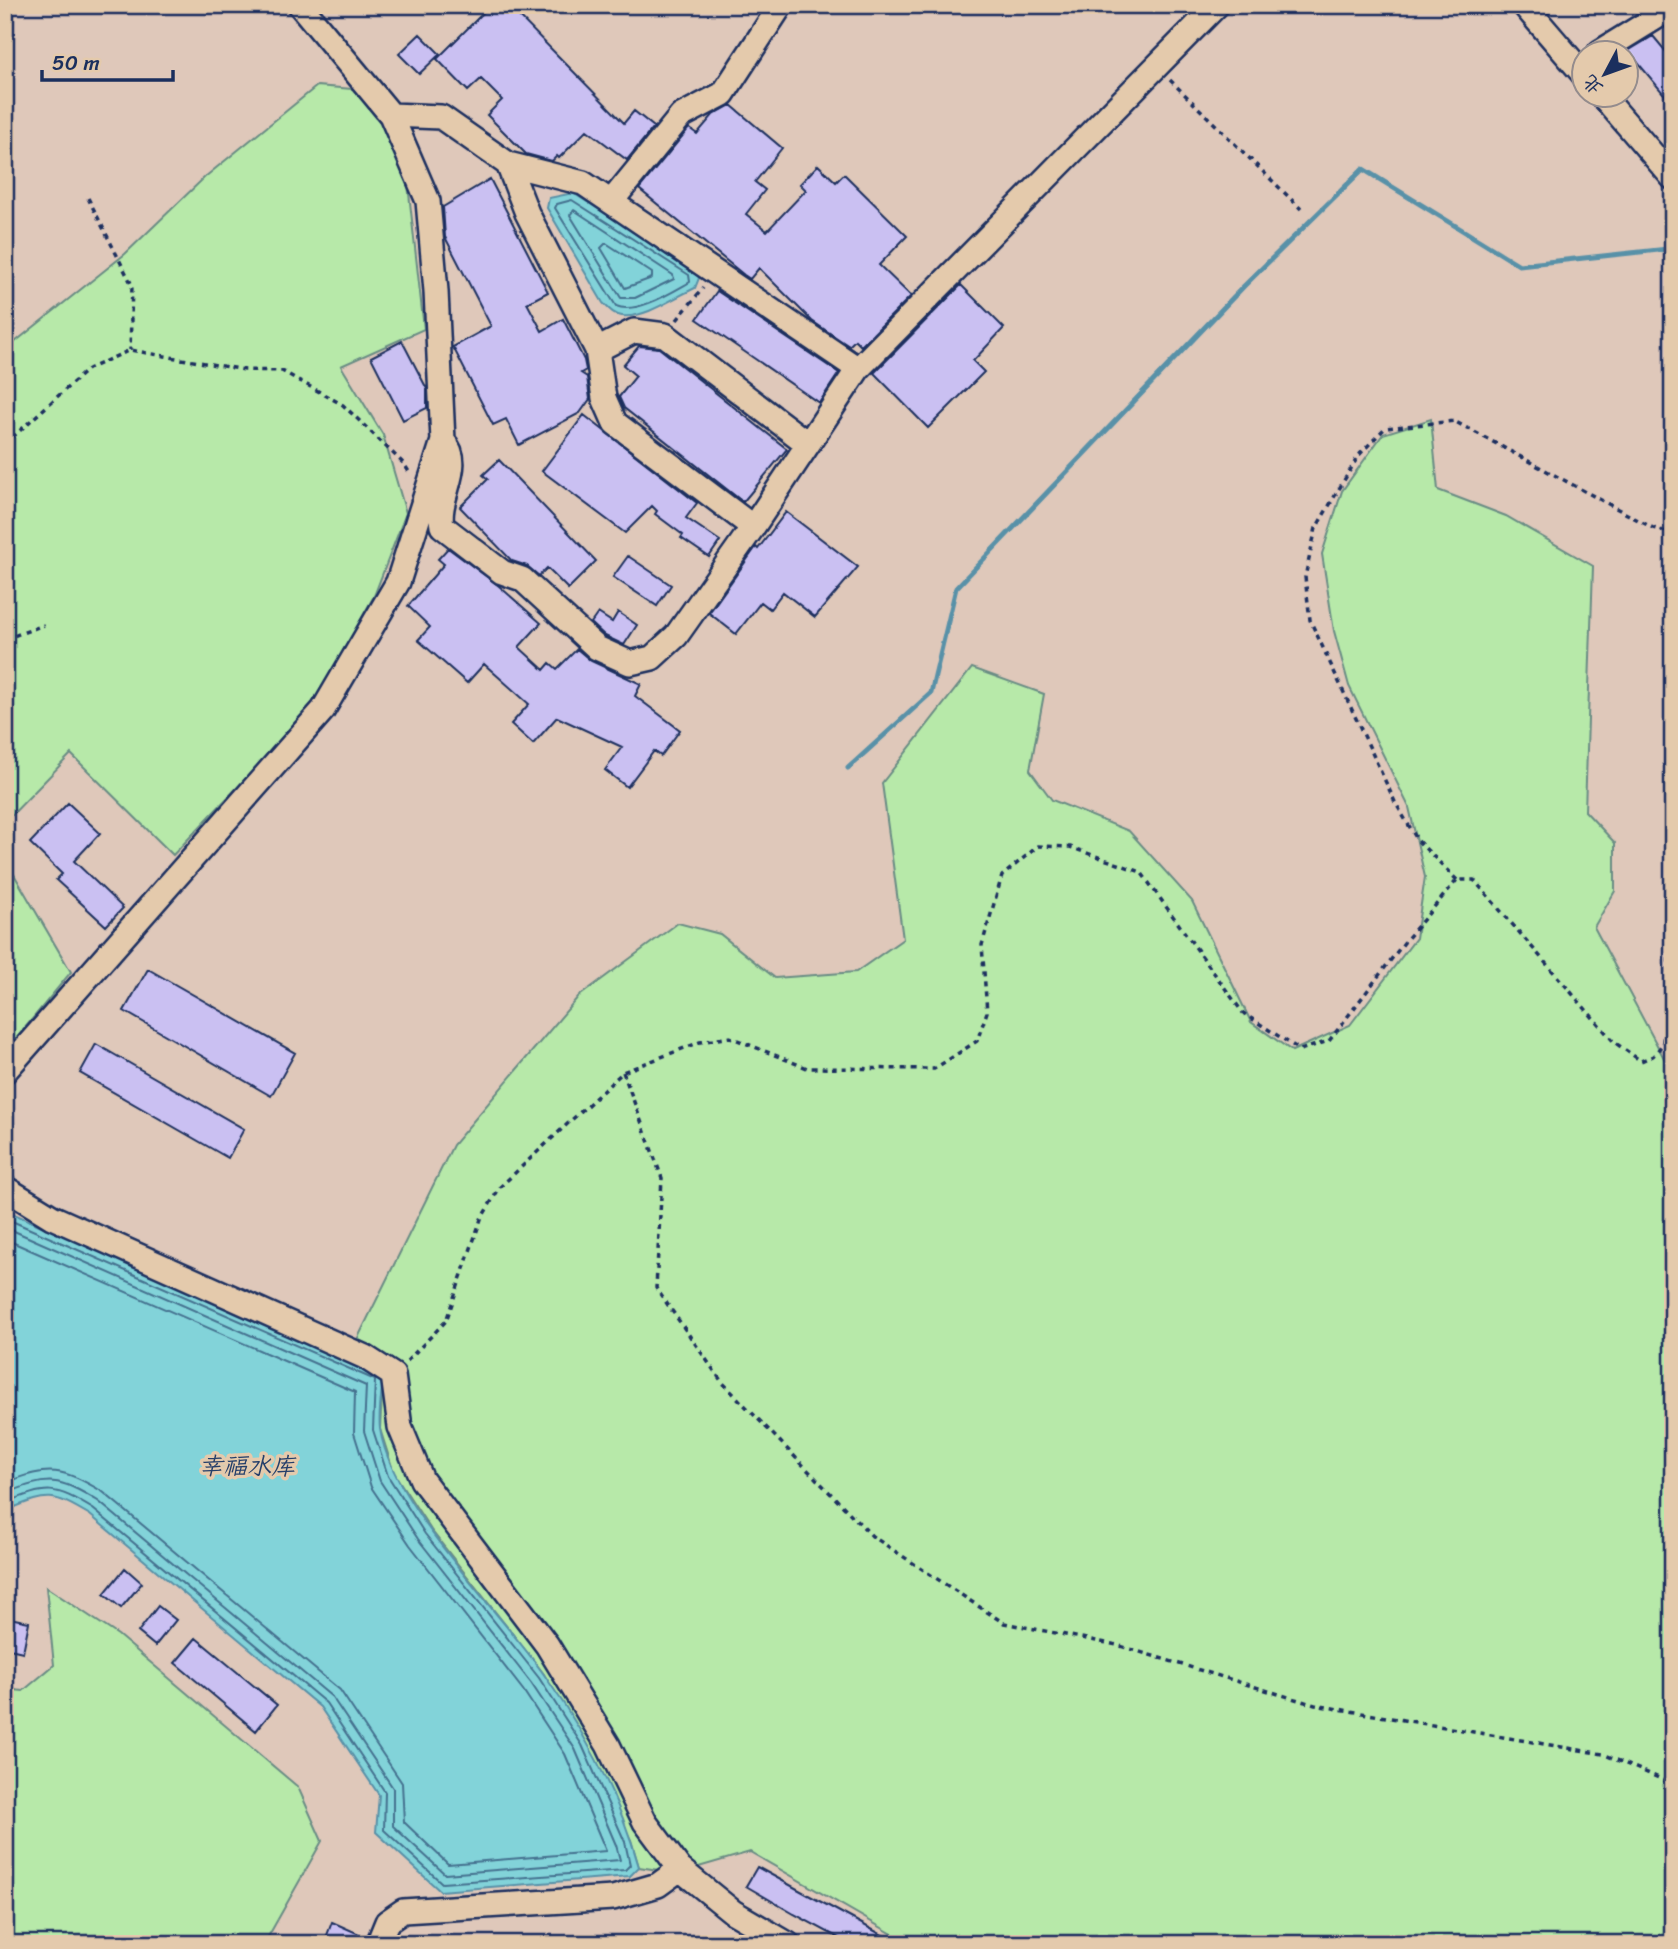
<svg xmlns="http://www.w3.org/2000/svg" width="1678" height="1949" viewBox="0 0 1678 1949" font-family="Sriracha,'LXGW WenKai TC',sans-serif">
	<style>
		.green { fill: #b7e9a9; stroke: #698c84; stroke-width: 2 }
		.water { fill: #82d3d9; stroke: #5991a8; stroke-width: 2 }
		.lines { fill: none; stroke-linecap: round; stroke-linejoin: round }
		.shore { stroke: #44718f; stroke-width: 2 }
		.stream { stroke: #5991a8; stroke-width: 5 }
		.building { fill: #cac0f2; stroke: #1b2f5e; stroke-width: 2 }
		.minor-casing { stroke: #1b2f5e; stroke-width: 28 }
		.path { stroke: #1b2f5e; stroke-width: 3.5; stroke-dasharray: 5 5; stroke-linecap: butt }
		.minor { stroke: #e4caac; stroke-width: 23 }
		.labels { text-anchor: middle; stroke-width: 7; stroke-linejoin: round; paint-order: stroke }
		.water-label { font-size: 24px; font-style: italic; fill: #253f6a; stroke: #e4caac }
	</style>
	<rect width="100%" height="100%" fill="#dfc8ba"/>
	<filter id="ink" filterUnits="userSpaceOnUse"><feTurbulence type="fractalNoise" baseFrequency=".0143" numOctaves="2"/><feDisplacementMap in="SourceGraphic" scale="14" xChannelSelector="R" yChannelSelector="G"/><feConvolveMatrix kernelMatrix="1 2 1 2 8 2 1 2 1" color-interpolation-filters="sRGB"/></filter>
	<g filter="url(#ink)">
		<!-- green -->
		<path class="green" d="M 317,86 L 364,90 L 406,166 L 424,329 L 341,366 L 383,435 L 406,513 L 374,596 L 309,712 L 173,855 L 71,754 L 5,822 L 5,350 L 125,254 L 205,177 Z
			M 1431,419 L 1438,490 L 1506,516 L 1593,566 L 1585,811 L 1615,843 L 1615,891 L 1594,927 L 1673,1075 L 1673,1944 L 910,1944 L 750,1852 L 678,1873 L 639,1867 L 631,1840 L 544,1674 L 431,1530 L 394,1473 L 380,1429 L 383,1376 L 347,1360 L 453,1145 L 578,997 L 678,923 L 720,934 L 775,978 L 856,972 L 903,939 L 882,783 L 972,668 L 1044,694 L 1030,770 L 1052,800 L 1129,831 L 1192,901 L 1251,1022 L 1292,1051 L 1350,1025 L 1416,938 L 1425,877 L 1409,807 L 1349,686 L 1334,631 L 1322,554 L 1342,491 L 1383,434 Z
			M 5,859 L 71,972 L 5,1052 Z
			M 46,1587 L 118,1635 L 298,1787 L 322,1841 L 264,1944 L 5,1944 L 5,1689 L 23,1691 L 54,1665 Z"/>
		<!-- water -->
		<path class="water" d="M 573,193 L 696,271 L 699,278 L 695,288 C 675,297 644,319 622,316 C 614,315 609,309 603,303 L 547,208 L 549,198 Z
			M 5,1210 L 383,1376 C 382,1393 378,1413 380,1429 C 391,1505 500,1611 545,1676 C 586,1734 620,1798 639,1867 L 630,1876 L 440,1891 L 376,1832 L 379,1795 L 320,1707 L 90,1515 C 50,1491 48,1494 5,1511 Z"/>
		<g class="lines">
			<!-- shore -->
			<path class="shore" d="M 572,200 L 689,275 L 690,282 C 672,292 636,315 616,306 L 555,208 L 557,204 Z
				M 574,210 L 673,275 L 674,279 L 635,298 L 621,298 L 570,215 Z
				M 606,243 L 652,273 L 652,278 L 625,288 L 601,248 Z
				M 5,1218 L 375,1380 L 373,1430 L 388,1476 L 425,1534 L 539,1678 L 582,1745 L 625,1842 L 630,1865 L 625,1870 L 442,1883 L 384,1830 L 385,1792 L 326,1703 L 93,1509 C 54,1485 48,1486 5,1503
				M 5,1227 L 366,1386 L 364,1431 L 380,1481 L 418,1539 L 531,1683 L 575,1749 L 616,1845 L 620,1860 L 445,1874 L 393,1826 L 393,1788 L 332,1697 L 98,1501 C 58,1477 49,1476 5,1494
				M 5,1239 L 355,1392 L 354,1433 L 371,1487 L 410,1545 L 523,1690 L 565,1754 L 606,1851 L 448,1864 L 404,1822 L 402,1783 L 340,1690 L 103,1492 C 62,1468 50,1465 5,1483"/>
			<!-- stream -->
			<path class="stream" d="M 848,768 L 931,693 L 956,588 L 1244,286 L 1363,169 L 1519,265 L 1668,249"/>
		</g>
		<!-- building -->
		<path class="building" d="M 491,5 L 508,5 L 624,123 L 634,111 L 654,127 L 627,160 L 587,130 L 559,158 L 557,156 L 552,161 L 526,154 L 487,115 L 502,100 L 481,79 L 468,91 L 437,59 Z
			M 420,34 L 440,54 L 419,74 L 399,54 Z
			M 1653,36 L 1673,60 L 1673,105 L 1628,51 Z
			M 731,105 L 782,148 L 755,182 L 765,190 L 746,214 L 767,231 L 806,190 L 800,184 L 818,165 L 836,182 L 844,174 L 907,236 L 879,265 L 911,296 L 861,346 L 855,340 L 849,346 L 812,321 L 759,268 L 750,279 L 744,275 L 639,189 L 689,128 L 697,134 L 713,115 Z
			M 490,179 L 548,292 L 527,303 L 542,331 L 563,319 L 584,360 L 586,370 L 581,373 L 587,377 L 590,399 L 580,413 L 519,445 L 506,419 L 493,425 L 453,347 L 491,326 L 445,237 L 443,207 Z
			M 961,285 L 1004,328 L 973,361 L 984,372 L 928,428 L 874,373 Z
			M 717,291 L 839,373 L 819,403 L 697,319 Z
			M 402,341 L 427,389 L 427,408 L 403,420 L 371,357 Z
			M 639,346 L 659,348 L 787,449 L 743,502 L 624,408 L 619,397 L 636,376 L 623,365 Z
			M 584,415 L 697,503 L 686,518 L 720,541 L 709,557 L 681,538 L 683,535 L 655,514 L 657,511 L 652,506 L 625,533 L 542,471 Z
			M 499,460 L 596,561 L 568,589 L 547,568 L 539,576 L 527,566 L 512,561 L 460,507 L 488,479 L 483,475 Z
			M 786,512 L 858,567 L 815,617 L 783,592 L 770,609 L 761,602 L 736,634 L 709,613 L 756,547 L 758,549 Z
			M 448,548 L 499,586 L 541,623 L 519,647 L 544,670 L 550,663 L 557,669 L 577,649 L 591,661 L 641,684 L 635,696 L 680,730 L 661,756 L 654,751 L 627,787 L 605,770 L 622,747 L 557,717 L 533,744 L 511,724 L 529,704 L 484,664 L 467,683 L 418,640 L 430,627 L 408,606 L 444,564 L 438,559 Z
			M 628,556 L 671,585 L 657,606 L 613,577 Z
			M 618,612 L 637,625 L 624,645 L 605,636 L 591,623 L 598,613 L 612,622 Z
			M 68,803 L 100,833 L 74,861 L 123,908 L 106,926 L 56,880 L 62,874 L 30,843 Z
			M 148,969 L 295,1053 L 271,1096 L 124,1011 Z
			M 96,1044 L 244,1129 L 228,1158 L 80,1073 Z
			M 125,1568 L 142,1583 L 121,1608 L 104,1594 Z
			M 158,1606 L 176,1620 L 155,1646 L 138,1632 Z
			M 5,1617 L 29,1622 L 23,1652 L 5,1648 Z
			M 196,1638 L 277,1705 L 256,1731 L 175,1663 Z
			M 757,1867 L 812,1897 L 899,1944 L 850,1944 L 794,1914 L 746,1886 Z
			M 332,1922 L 366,1937 L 364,1944 L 339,1944 L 326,1938 Z"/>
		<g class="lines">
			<!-- minor casing -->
			<g class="minor-casing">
				<path id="minor" d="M 1524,5 L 1584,75
					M 1600,52 L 1673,7
					M 1601,94 L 1673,178
					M 391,115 L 441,117 L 508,164 L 583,183 L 858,369 L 753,527 L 676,636 L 652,658 L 630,663 L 597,648 L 522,579 L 502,572 L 442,526 C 436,496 466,465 443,441
					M 508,164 L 527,213 L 597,350 L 604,398 L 615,423 L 753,527
					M 611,202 L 681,116 L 723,94 L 781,5
					M 597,350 L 634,331 L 665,335 L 808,444
					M 858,369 L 1217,5
					M 5,1071 L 323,710 L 398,582 L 443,441 L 436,291 L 428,201 L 391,115 L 300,5
					M 5,1188 L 52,1217 L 365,1357 L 393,1375 L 400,1427 L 422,1480 L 547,1645 L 608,1745 L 645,1822 L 680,1869 L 733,1912 L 788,1944
					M 378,1944 L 387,1922 L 403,1911 L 613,1898 L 658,1885 L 680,1869"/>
			</g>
			<!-- path -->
			<path class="path" d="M 1170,80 L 1301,209
				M 88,198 L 132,285 L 130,350
				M 677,320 L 703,288
				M 5,444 L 88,369 L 130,350 L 245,370 L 282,371 L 343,405 L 404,464 L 411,475
				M 5,639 L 44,625
				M 1457,880 L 1418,841 L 1395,802 L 1310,620 L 1305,577 L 1316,528 L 1359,455 L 1385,428 L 1454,421 L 1653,528 L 1673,534
				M 623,1072 L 662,1178 L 656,1288 L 722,1382 L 872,1536 L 1004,1623 L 1117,1645 L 1315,1705 L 1603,1754 L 1673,1784
				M 407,1361 L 446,1321 L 481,1219 L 500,1187 L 623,1072 L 700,1042 L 730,1037 L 807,1068 L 934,1069 L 977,1041 L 987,1012 L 982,945 L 1002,876 L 1038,846 L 1070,847 L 1141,872 L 1243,1013 L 1300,1050 L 1329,1041 L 1406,940 L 1457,880 L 1474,880 L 1614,1042 L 1641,1061 L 1653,1056 L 1663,1044 L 1673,902"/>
			<!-- minor -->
			<use href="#minor" class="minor"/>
		</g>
	</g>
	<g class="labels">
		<!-- water labels -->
		<g class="water-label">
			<text x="247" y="1474">幸福水库</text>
		</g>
	</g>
	<!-- margin -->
	<rect width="1678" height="1949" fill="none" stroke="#e4caac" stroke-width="28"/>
	<rect x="14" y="14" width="1650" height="1921" fill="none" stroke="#1b2f5e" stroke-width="2.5" filter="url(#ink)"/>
	<!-- north arrow -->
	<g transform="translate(1605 74) rotate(229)"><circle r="33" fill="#e4caac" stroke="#948c8d" stroke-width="2"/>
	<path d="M0-5L12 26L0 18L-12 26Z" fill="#1b2f5e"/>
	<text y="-10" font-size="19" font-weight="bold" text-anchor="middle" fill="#1b2f5e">北</text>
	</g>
	<!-- scale -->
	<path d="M42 70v10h131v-10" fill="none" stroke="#1b2f5e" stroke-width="3.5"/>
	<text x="52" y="70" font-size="21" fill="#1b2f5e" stroke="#e4caac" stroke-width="5" paint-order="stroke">50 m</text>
</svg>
